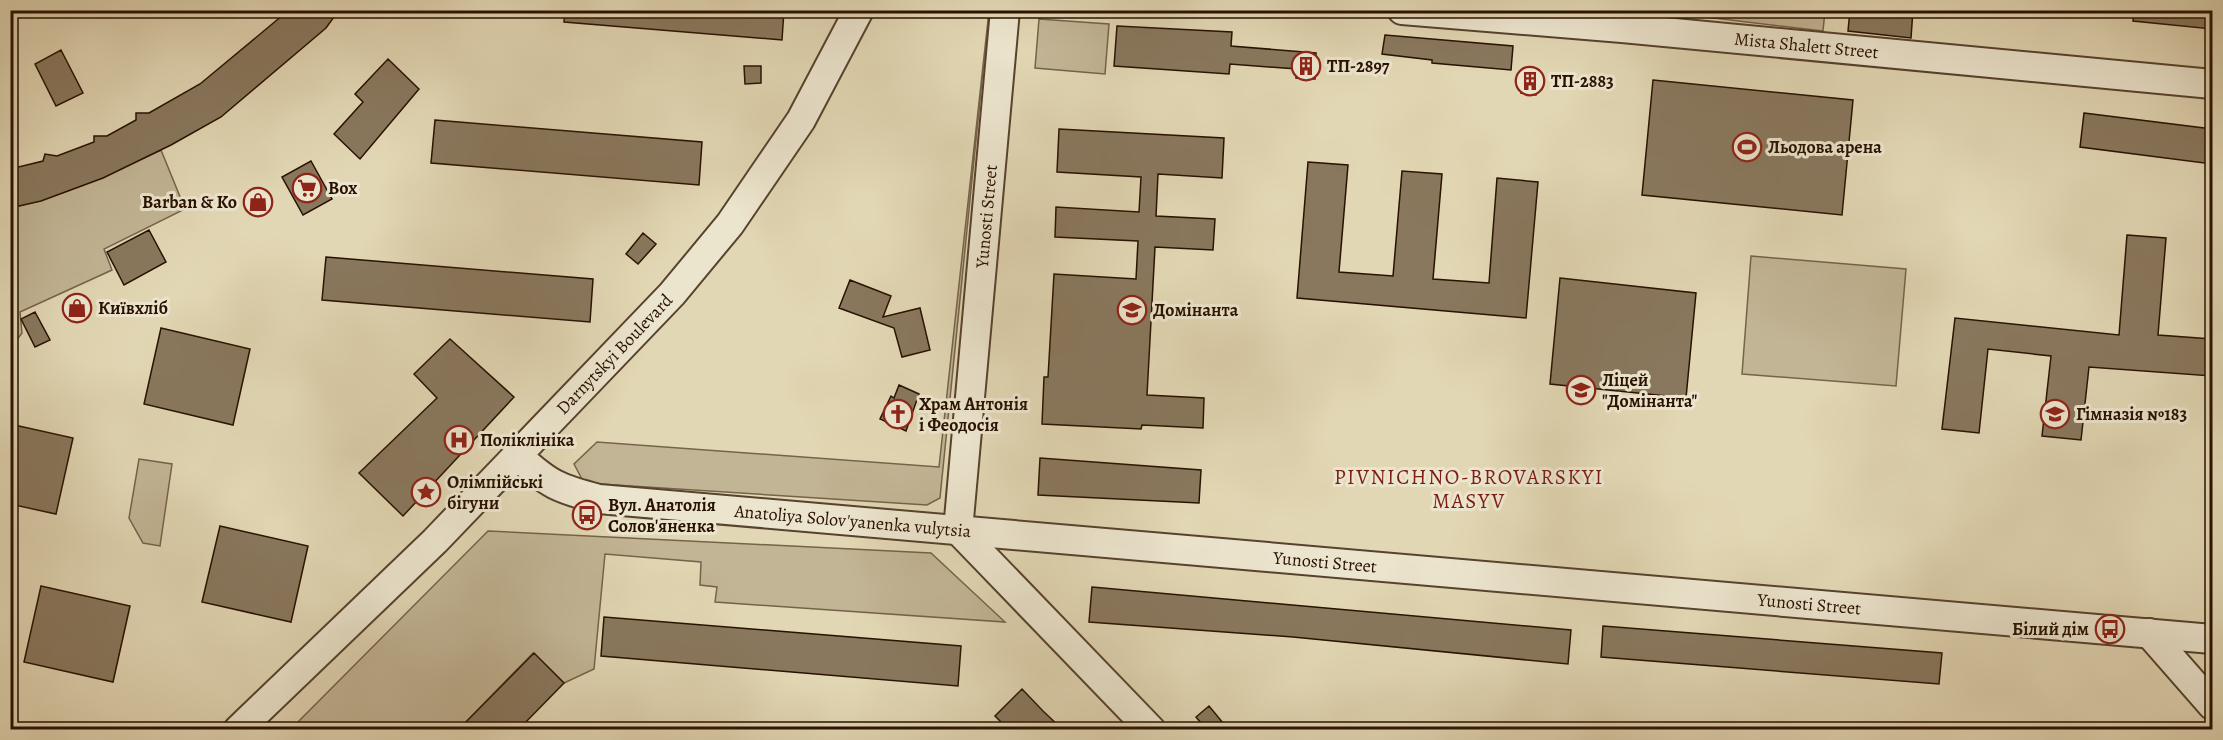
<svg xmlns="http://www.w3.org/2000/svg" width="2223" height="740" viewBox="0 0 2223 740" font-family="Alegreya,serif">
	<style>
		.green { fill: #c2b595; stroke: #75634a; stroke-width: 1.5 }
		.building { fill: #89785e; stroke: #281100; stroke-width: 1.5 }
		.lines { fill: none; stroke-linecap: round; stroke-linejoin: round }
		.minor-casing { stroke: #56422d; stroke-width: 32 }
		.minor { stroke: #ece5ce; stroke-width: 28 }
		.labels { text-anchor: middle; stroke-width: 6; stroke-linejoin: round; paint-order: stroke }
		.street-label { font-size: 18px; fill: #281100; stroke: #ece5ce }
		.poi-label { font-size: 18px; font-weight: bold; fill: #281100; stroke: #ece5ce; text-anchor: start }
		.quarter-label { font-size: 21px; letter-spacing: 1.5px; fill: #7a1f14; stroke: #ece5ce }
	</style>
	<rect width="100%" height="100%" fill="#e2d7b4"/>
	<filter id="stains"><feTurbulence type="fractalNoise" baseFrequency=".00333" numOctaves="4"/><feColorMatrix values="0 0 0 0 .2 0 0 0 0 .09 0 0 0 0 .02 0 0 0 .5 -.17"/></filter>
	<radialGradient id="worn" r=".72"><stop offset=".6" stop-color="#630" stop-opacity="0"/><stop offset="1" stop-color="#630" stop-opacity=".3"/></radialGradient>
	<!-- green -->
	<path class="green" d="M 989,11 L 940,498 L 927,505 L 584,483 L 574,464 L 597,442 L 939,467 Z
		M 1655,11 L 1825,11 L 1823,31 Z
		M 1039,19 L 1109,24 L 1105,74 L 1035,68 Z
		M 161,150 L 185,209 L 104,249 L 112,270 L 20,312 L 22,333 L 16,341 L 11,363 L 11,208 C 64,196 112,173 161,150 Z
		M 1751,256 L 1906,269 L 1896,386 L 1742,374 Z
		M 139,459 L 172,464 L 160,546 L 143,543 L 129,518 Z
		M 488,531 L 931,553 L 1005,622 L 715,602 L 717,587 L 700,585 L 701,562 L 605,554 L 594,669 L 564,683 L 533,653 L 459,729 L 290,730 Z"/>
	<!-- building -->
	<path class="building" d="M 289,10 L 339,10 L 326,28 L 221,117 L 171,145 L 103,178 L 41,201 L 10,208 L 10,169 L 43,161 L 45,154 L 57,156 L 94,142 L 94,136 L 107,136 L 136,120 L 136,113 L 149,113 L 200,84 Z
		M 565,10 L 784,10 L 782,40 L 564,22 Z
		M 1850,10 L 1913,10 L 1911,38 L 1848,31 Z
		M 2134,10 L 2212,10 L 2212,29 L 2133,21 Z
		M 1117,26 L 1232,32 L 1231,46 L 1316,53 L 1315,79 L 1296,78 L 1297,69 L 1230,64 L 1229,74 L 1114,66 Z
		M 1385,35 L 1513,46 L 1511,70 L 1432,63 L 1432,60 L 1382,54 Z
		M 61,50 L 83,93 L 56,106 L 35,64 Z
		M 388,59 L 419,89 L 360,159 L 334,134 L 363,102 L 355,94 Z
		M 744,66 L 761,66 L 761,83 L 745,84 Z
		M 1523,69 L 1539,70 L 1536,95 L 1521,93 Z
		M 1653,80 L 1853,100 L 1842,215 L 1642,195 Z
		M 2084,113 L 2212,129 L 2212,164 L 2080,147 Z
		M 435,120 L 702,142 L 699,185 L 431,163 Z
		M 1059,129 L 1224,138 L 1222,178 L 1158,174 L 1156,216 L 1215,219 L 1213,250 L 1155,247 L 1147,395 L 1204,398 L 1203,428 L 1142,425 L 1141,429 L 1042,424 L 1044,377 L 1048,377 L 1054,274 L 1136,279 L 1138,241 L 1055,237 L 1056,207 L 1139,212 L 1141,177 L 1057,172 Z
		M 311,161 L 332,199 L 303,215 L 282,177 Z
		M 1308,162 L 1348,165 L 1339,272 L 1393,276 L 1402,171 L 1442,174 L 1433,279 L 1489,283 L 1497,178 L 1538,182 L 1526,318 L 1297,298 Z
		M 149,230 L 166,262 L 124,285 L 107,252 Z
		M 643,233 L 656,244 L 638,264 L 626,254 Z
		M 2127,235 L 2166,238 L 2158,335 L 2212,339 L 2212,376 L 2089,367 L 2081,440 L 2042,436 L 2051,356 L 1988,349 L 1979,433 L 1942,429 L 1955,318 L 2119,335 Z
		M 326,257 L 593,279 L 590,322 L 322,300 Z
		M 1560,278 L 1696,293 L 1686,398 L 1550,384 Z
		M 850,280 L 891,296 L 883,317 L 920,308 L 930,350 L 902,357 L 894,328 L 839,308 Z
		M 35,312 L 50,340 L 35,347 L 21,319 Z
		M 161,328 L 250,349 L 233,425 L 144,404 Z
		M 450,339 L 514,397 L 403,516 L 359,473 L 437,398 L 414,374 Z
		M 899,385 L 919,394 L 906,431 L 880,419 L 891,396 L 894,398 Z
		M 10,424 L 73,438 L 56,514 L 10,504 Z
		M 1040,458 L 1201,470 L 1199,503 L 1038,495 Z
		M 220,526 L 308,546 L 291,622 L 202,602 Z
		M 41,586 L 130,606 L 113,682 L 24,662 Z
		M 1092,587 L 1571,630 L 1568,664 L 1293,637 L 1089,622 Z
		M 604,617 L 961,646 L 958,686 L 601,656 Z
		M 1603,626 L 1942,653 L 1939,684 L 1601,657 Z
		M 534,653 L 564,683 L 519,729 L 459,729 Z
		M 1022,689 L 1043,711 L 1062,729 L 1008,729 L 995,716 Z
		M 1209,706 L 1228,729 L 1206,729 L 1196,717 Z"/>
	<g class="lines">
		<!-- minor casing -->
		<g class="minor-casing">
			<g id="minor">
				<path id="s1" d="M 1402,10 L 1622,28 L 2212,84"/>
				<path id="s2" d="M 518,456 C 548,484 559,489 599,499 L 2212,639"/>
				<path id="s3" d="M 958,530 L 1005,10"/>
				<path d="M 958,530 L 1151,730"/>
				<path d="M 2149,633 L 2212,705"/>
				<path id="s4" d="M 238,730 L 435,541 L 672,294 L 730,224 L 801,120 L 859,10"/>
			</g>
		</g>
		<!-- minor -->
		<use href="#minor" class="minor"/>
	</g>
	<!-- icons -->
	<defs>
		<g id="building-ring" transform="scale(1.5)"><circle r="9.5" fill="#ece5ce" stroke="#8f2418" stroke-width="1.5"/><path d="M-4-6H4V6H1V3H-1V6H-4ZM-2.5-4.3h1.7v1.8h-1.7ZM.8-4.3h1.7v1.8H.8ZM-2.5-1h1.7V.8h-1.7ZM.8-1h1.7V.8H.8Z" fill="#8f2418"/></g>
		<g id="stadium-ring" transform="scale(1.5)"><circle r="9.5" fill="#ece5ce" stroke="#8f2418" stroke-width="1.5"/><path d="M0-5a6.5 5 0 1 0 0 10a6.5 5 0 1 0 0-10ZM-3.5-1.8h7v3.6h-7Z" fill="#8f2418"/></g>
		<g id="supermarket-ring" transform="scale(1.5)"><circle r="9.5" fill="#ece5ce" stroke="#8f2418" stroke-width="1.5"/><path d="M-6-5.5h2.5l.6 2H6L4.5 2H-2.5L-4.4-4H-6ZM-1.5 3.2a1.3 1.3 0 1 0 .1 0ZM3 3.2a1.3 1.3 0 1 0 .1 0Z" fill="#8f2418"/></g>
		<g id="shop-ring" transform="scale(1.5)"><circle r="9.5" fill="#ece5ce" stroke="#8f2418" stroke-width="1.5"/><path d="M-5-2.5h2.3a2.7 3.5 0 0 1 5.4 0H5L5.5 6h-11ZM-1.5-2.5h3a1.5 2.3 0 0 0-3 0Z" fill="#8f2418"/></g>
		<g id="school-ring" transform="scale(1.5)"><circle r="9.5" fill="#ece5ce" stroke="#8f2418" stroke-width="1.5"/><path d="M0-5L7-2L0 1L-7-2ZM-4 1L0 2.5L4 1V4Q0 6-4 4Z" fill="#8f2418"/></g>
		<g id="church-ring" transform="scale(1.5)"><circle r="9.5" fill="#ece5ce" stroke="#8f2418" stroke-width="1.5"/><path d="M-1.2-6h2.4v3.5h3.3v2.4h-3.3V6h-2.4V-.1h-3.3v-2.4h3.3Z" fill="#8f2418"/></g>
		<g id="hospital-ring" transform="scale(1.5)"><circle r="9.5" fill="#ece5ce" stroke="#8f2418" stroke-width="1.5"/><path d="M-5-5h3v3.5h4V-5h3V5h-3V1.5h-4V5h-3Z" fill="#8f2418"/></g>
		<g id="sight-ring" transform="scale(1.5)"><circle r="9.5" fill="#ece5ce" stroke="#8f2418" stroke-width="1.5"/><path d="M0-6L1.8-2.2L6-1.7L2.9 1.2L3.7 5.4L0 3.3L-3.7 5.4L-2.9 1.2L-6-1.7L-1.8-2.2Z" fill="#8f2418"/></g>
		<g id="bus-ring" transform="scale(1.5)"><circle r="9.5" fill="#ece5ce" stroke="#8f2418" stroke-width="1.5"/><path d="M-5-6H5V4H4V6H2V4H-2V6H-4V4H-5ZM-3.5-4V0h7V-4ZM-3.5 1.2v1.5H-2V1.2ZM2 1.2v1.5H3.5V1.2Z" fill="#8f2418"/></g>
	</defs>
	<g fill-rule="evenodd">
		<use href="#building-ring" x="1306" y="66"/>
		<use href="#building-ring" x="1530" y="81"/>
		<use href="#stadium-ring" x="1747" y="147"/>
		<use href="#supermarket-ring" x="307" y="188"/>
		<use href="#shop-ring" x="258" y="202"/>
		<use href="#shop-ring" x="77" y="308"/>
		<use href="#school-ring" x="1132" y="310"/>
		<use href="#school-ring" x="1581" y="390"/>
		<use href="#church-ring" x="898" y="414"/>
		<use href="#school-ring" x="2055" y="414"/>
		<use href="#hospital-ring" x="459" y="440"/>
		<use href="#sight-ring" x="426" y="492"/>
		<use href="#bus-ring" x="587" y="515"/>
		<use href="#bus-ring" x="2110" y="629"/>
	</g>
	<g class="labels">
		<!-- street labels -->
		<g class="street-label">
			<text dy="6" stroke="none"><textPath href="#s1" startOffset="406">Mista Shalett Street</textPath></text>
			<text dy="6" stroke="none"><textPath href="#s3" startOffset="315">Yunosti Street</textPath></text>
			<text dy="6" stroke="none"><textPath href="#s4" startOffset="532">Darnytskyi Boulevard</textPath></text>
			<text dy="6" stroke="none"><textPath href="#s2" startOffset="348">Anatoliya Solov'yanenka vulytsia</textPath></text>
			<text dy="6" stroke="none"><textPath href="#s2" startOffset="822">Yunosti Street</textPath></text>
			<text dy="6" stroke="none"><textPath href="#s2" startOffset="1308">Yunosti Street</textPath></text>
		</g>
		<!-- poi labels -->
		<g class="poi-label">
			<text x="1327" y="72">ТП-2897</text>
			<text x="1551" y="87">ТП-2883</text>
			<text x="1768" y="153">Льодова арена</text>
			<text x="328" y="194">Box</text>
			<text x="237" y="208" text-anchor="end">Barban &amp; Ko</text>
			<text x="98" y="314">Київхліб</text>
			<text x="1153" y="316">Домінанта</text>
			<text x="1602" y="386">Ліцей<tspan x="1602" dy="21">"Домінанта"</tspan></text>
			<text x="919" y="410">Храм Антонія<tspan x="919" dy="21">і Феодосія</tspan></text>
			<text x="2076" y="420">Гімназія №183</text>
			<text x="480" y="446">Поліклініка</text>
			<text x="447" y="488">Олімпійські<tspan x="447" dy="21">бігуни</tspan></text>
			<text x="608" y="511">Вул. Анатолія<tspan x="608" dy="21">Солов'яненка</tspan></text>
			<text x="2089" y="635" text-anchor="end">Білий дім</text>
		</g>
		<!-- quarter labels -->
		<g class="quarter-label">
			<text x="1469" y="484">PIVNICHNO-BROVARSKYI<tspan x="1469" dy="24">MASYV</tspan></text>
		</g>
	</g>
	<!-- margin -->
	<rect width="2223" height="740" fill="none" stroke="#e2d7b4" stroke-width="36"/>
	<rect x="12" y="12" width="2199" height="716" fill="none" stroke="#281100" stroke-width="3"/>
	<rect x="18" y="18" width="2187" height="704" fill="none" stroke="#281100" stroke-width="1.5"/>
	<rect width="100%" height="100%" filter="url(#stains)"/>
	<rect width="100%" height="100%" fill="url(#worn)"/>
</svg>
